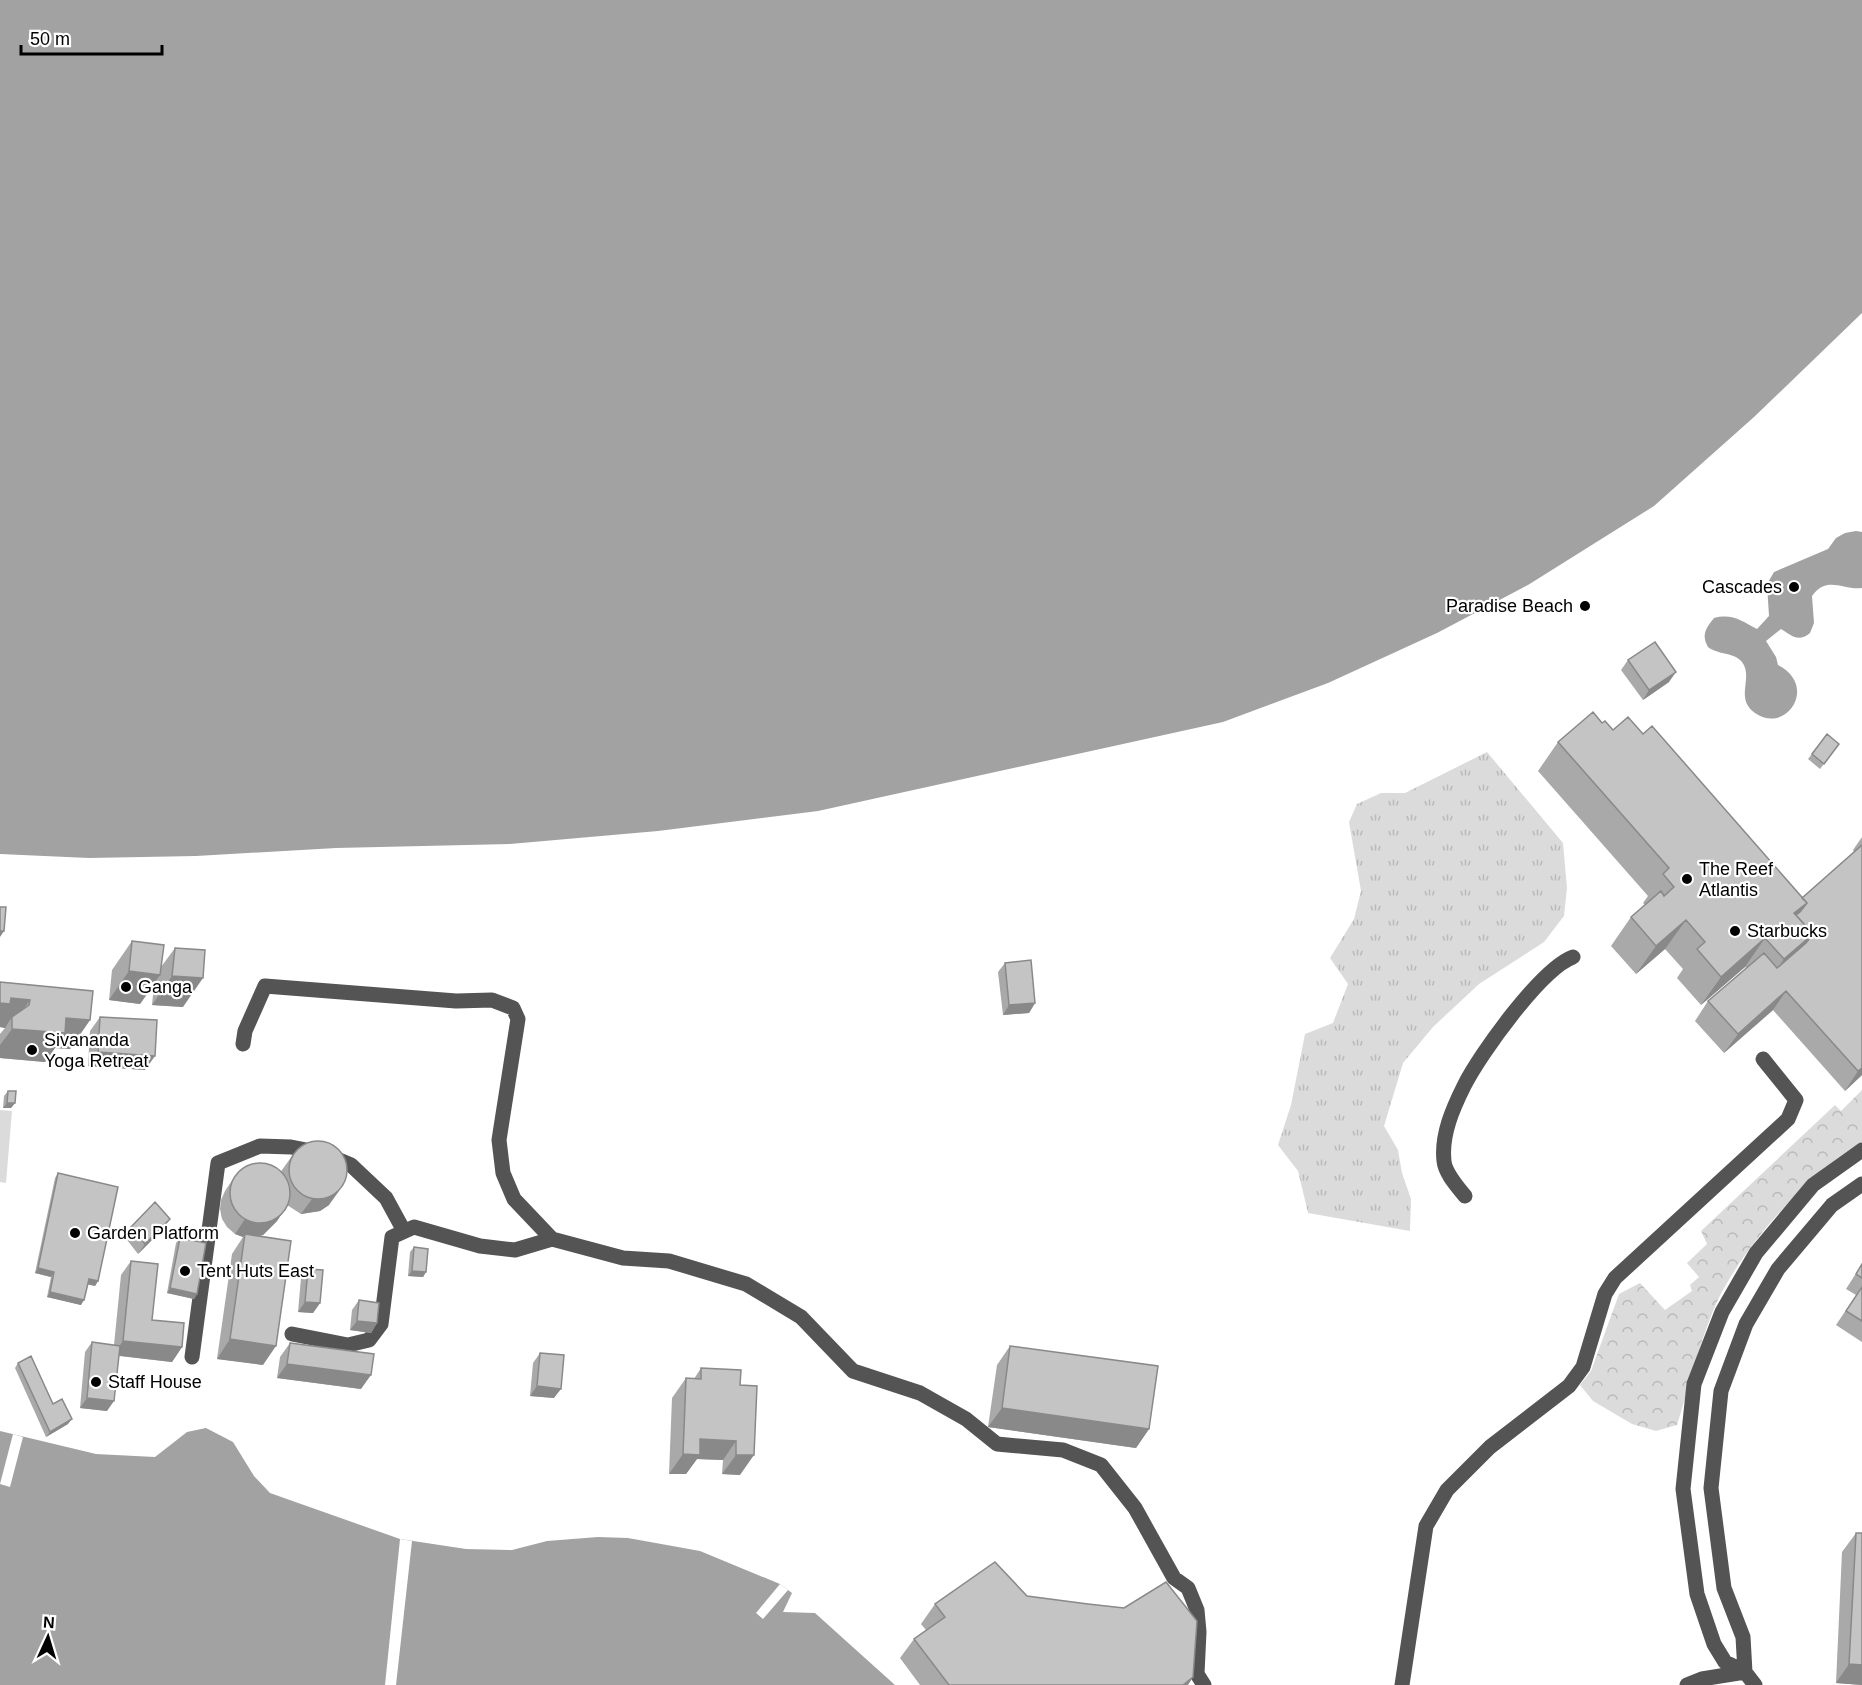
<svg xmlns="http://www.w3.org/2000/svg" width="1862" height="1685" viewBox="0 0 1862 1685" font-family="Arial,sans-serif">
	<style>
		.grass { fill: url(#grass-tufts) }
		.forest { fill: url(#forest-crowns) }
		.pitch { fill: #dbdbdb }
		.water { fill: #a2a2a2 }
		.pier { fill: #fff }
		.lines { fill: none; stroke-linecap: round; stroke-linejoin: round }
		.minor { stroke: #545454; stroke-width: 15 }
		.wall { fill: #a9a9a9 }
		.shaded-wall { fill: #898989 }
		.building { fill: #c4c4c4; stroke: #898989; stroke-width: 1.5 }
		.poi-dot { fill: #000; stroke: #fff; stroke-width: 2 }
		.labels { text-anchor: middle; stroke-width: 4.5; stroke-linejoin: round; paint-order: stroke }
		.poi-label { font-size: 18px; fill: #000; stroke: #fff; text-anchor: start }
	</style>
	<defs>
		<pattern id="grass-tufts" width="24" height="20" patternUnits="userSpaceOnUse" patternTransform="scale(1.5)"><rect width="24" height="20" fill="#dbdbdb"/><path d="M3 7l-1-3M5 7V3M7 7l1-3M15 17l-1-3M17 17v-4M19 17l1-3" fill="none" stroke="#bababa"/></pattern>
		<pattern id="forest-crowns" width="20" height="18" patternUnits="userSpaceOnUse" patternTransform="scale(1.5)"><rect width="20" height="18" fill="#dbdbdb"/><path d="M2 6a3 3 0 1 1 6 0M12 15a3 3 0 1 1 6 0" fill="none" stroke="#bababa"/></pattern>
	</defs>
	<rect width="100%" height="100%" fill="#fff"/>
	<!-- grass -->
	<path class="grass" d="M 1487,752 L 1563,843 L 1567,888 L 1564,916 L 1544,942 L 1479,984 L 1433,1027 L 1403,1063 L 1384,1126 L 1398,1150 L 1402,1173 L 1411,1199 L 1410,1231 L 1308,1213 L 1298,1171 L 1278,1145 L 1291,1105 L 1305,1034 L 1333,1023 L 1348,984 L 1330,958 L 1354,919 L 1361,891 L 1349,822 L 1357,804 L 1381,793 L 1405,793 Z"/>
	<!-- forest -->
	<path class="forest" d="M 1862,1090 L 1862,1142 C 1808,1172 1736,1254 1713,1311 C 1698,1348 1689,1387 1677,1425 L 1656,1431 L 1632,1424 L 1593,1401 L 1580,1385 L 1591,1371 L 1619,1294 L 1640,1283 L 1665,1310 L 1692,1291 L 1690,1285 L 1699,1277 L 1687,1263 L 1707,1244 L 1701,1231 L 1835,1105 L 1841,1111 Z"/>
	<!-- pitch -->
	<path class="pitch" d="M 0,1110 L 12,1111 L 6,1183 L 0,1182 Z"/>
	<!-- water -->
	<path class="water" d="M 0,0 L 1862,0 L 1862,313 L 1754,417 L 1654,506 L 1528,585 L 1437,633 L 1328,683 L 1223,722 L 818,811 L 658,831 L 510,844 L 336,848 L 196,856 L 89,858 L 0,854 Z
		M 1856,531 L 1862,532 L 1862,588 C 1842,590 1827,575 1812,596 L 1814,623 L 1810,633 C 1798,643 1791,635 1781,629 L 1766,641 L 1776,657 L 1778,665 C 1819,686 1786,735 1755,713 C 1734,698 1754,678 1742,662 C 1734,652 1718,655 1708,647 C 1701,635 1706,628 1714,618 C 1732,613 1742,621 1757,629 L 1769,616 L 1767,584 L 1774,572 L 1828,549 L 1836,538 L 1845,533 Z
		M 206,1428 L 233,1442 L 254,1476 L 270,1493 L 400,1539 L 466,1549 L 512,1550 L 547,1541 L 598,1537 L 628,1538 L 700,1551 L 780,1584 L 792,1593 L 783,1612 L 815,1613 L 895,1685 L 0,1685 L 0,1431 L 96,1454 L 155,1457 L 187,1432 Z"/>
	<!-- pier -->
	<path class="pier" d="M 13,1434 L 23,1437 L 10,1487 L 0,1484 Z
		M 400,1539 L 412,1541 L 396,1685 L 385,1685 Z
		M 780,1584 L 788,1590 L 763,1619 L 756,1613 Z"/>
	<g class="lines">
		<!-- minor -->
		<path class="minor" d="M 243,1044 L 245,1031 L 265,986 L 456,1001 L 492,1000 L 513,1008 L 518,1019 L 499,1140 L 503,1173 L 514,1199 L 552,1239
			M 1465,1196 C 1457,1186 1445,1173 1444,1161 C 1441,1135 1453,1108 1464,1086 C 1480,1054 1541,969 1573,957
			M 292,1334 L 348,1345 L 369,1340 L 381,1324 L 392,1237 L 414,1227 L 480,1246 L 515,1250 L 552,1239 L 623,1258 L 669,1261 L 746,1284 L 801,1317 L 853,1371 L 920,1393 L 966,1419 L 997,1444 L 1063,1450 L 1101,1465 L 1135,1508 L 1174,1578 L 1188,1588 L 1197,1610 L 1199,1632 L 1197,1674 L 1204,1685
			M 192,1357 L 218,1163 L 260,1146 L 291,1147 L 322,1153 L 351,1165 L 386,1198 L 404,1231
			M 1745,1672 L 1743,1637 L 1724,1588 L 1711,1488 L 1721,1391 L 1746,1324 L 1778,1269 L 1832,1205 L 1862,1184
			M 1402,1685 L 1426,1526 L 1447,1490 L 1490,1447 L 1569,1386 L 1583,1367 L 1605,1294 L 1615,1278 L 1788,1119 L 1796,1100 L 1763,1059
			M 1687,1685 L 1702,1679 L 1745,1672
			M 1755,1685 L 1745,1672 L 1725,1662 L 1714,1644 L 1697,1594 L 1683,1489 L 1694,1384 L 1722,1312 L 1756,1253 L 1813,1185 L 1862,1150"/>
	</g>
	<!-- wall -->
	<path class="wall" d="M 1628,660 L 1669,682 L 1643,700 L 1621,670 Z
		M 1602,723 L 1613,730 L 1643,734 L 1802,898 L 1854,852 L 1853,850 L 1862,837 L 1862,1075 L 1845,1091 L 1773,1010 L 1724,1053 L 1695,1021 L 1708,1001 L 1747,968 L 1745,967 L 1701,1005 L 1677,978 L 1683,969 L 1665,949 L 1636,974 L 1611,946 L 1631,917 L 1645,905 L 1643,903 L 1648,896 L 1538,771 L 1558,742 Z
		M 1827,734 L 1839,744 L 1820,769 L 1808,759 Z
		M 132,941 L 161,967 L 175,948 L 183,1007 L 152,1005 L 154,985 L 140,1004 L 109,1000 L 112,970 Z
		M 1005,963 L 1035,1003 L 1029,1013 L 1003,1015 L 998,972 Z
		M 0,982 L 90,1020 L 70,1049 L 55,1048 L 45,1062 L 0,1058 L 0,1034 L 5,1028 L 0,1027 Z
		M 100,1017 L 145,1070 L 88,1066 L 90,1031 Z
		M 8,1091 L 15,1103 L 11,1108 L 3,1108 L 4,1096 Z
		M 292,1156 L 329,1205 L 320,1211 L 301,1214 L 287,1205 L 277,1221 L 263,1235 L 259,1236 L 263,1365 L 217,1359 L 232,1254 L 243,1237 L 235,1234 L 227,1227 L 222,1219 L 220,1209 L 221,1200 L 225,1191 L 235,1176 L 281,1173 L 282,1170 Z
		M 58,1173 L 98,1281 L 95,1286 L 88,1284 L 81,1305 L 47,1297 L 51,1277 L 35,1273 L 55,1178 Z
		M 131,1227 L 163,1229 L 138,1254 L 124,1236 Z
		M 180,1238 L 197,1294 L 194,1299 L 167,1293 L 176,1243 Z
		M 414,1247 L 426,1272 L 423,1277 L 408,1276 L 410,1252 Z
		M 131,1261 L 152,1320 L 182,1347 L 172,1362 L 119,1356 L 107,1411 L 80,1408 L 85,1352 L 92,1342 L 114,1345 L 121,1275 Z
		M 1862,1264 L 1862,1342 L 1836,1325 L 1856,1295 L 1846,1289 Z
		M 308,1269 L 320,1303 L 313,1313 L 298,1312 L 301,1278 Z
		M 359,1300 L 377,1323 L 371,1333 L 350,1330 L 352,1310 Z
		M 290,1343 L 361,1389 L 277,1378 L 280,1357 Z
		M 1010,1346 L 1149,1429 L 1136,1448 L 988,1427 L 997,1365 Z
		M 540,1353 L 554,1398 L 530,1396 L 533,1363 Z
		M 18,1363 L 53,1404 L 68,1424 L 46,1437 L 15,1368 Z
		M 701,1368 L 740,1385 L 740,1475 L 722,1474 L 723,1460 L 697,1459 L 686,1474 L 669,1474 L 672,1398 L 686,1378 L 694,1379 Z
		M 1856,1533 L 1862,1533 L 1862,1685 L 1836,1683 L 1842,1552 Z
		M 1027,1596 L 1188,1685 L 920,1685 L 900,1658 L 914,1639 L 926,1630 L 921,1624 L 935,1604 Z"/>
	<!-- shaded-wall -->
	<path class="shaded-wall" d="M 1676,672 L 1669,682 L 1643,700 L 1649,690 Z
		M 1807,903 L 1791,926 L 1794,913 Z
		M 1686,920 L 1665,949 L 1636,974 L 1656,946 Z
		M 0,931 L 4,931 L 0,937 Z
		M 1813,934 L 1793,963 L 1764,988 L 1784,959 Z
		M 1765,938 L 1745,967 L 1701,1005 L 1721,977 Z
		M 129,971 L 160,975 L 140,1004 L 109,1000 Z
		M 172,976 L 203,978 L 183,1007 L 152,1005 Z
		M 1786,991 L 1773,1010 L 1724,1053 L 1738,1034 Z
		M 11,998 L 30,1000 L 12,1025 L 12,1017 L 5,1028 L 0,1027 L 0,1003 Z
		M 1035,1003 L 1029,1013 L 1003,1015 L 1009,1005 Z
		M 66,1018 L 90,1020 L 70,1049 L 55,1048 L 45,1062 L 0,1058 L 0,1045 L 12,1029 Z
		M 98,1052 L 155,1056 L 145,1070 L 88,1066 Z
		M 1862,1068 L 1862,1075 L 1845,1091 L 1858,1071 Z
		M 7,1103 L 15,1103 L 11,1108 L 3,1108 Z
		M 339,1191 L 329,1205 L 320,1211 L 301,1214 L 312,1199 Z
		M 287,1206 L 277,1221 L 263,1235 L 254,1237 L 245,1234 L 243,1237 L 235,1234 L 245,1219 Z
		M 170,1219 L 163,1229 L 138,1254 L 145,1244 Z
		M 38,1268 L 54,1272 L 51,1277 L 35,1273 Z
		M 412,1271 L 426,1272 L 423,1277 L 408,1276 Z
		M 89,1279 L 98,1281 L 95,1286 L 86,1284 Z
		M 170,1288 L 197,1294 L 194,1299 L 167,1293 Z
		M 50,1292 L 84,1300 L 81,1305 L 47,1297 Z
		M 305,1302 L 320,1303 L 313,1313 L 298,1312 Z
		M 357,1321 L 377,1323 L 371,1333 L 350,1330 Z
		M 230,1339 L 276,1346 L 263,1365 L 217,1359 Z
		M 123,1341 L 182,1347 L 172,1362 L 113,1355 Z
		M 287,1364 L 371,1375 L 361,1389 L 277,1378 Z
		M 537,1386 L 561,1389 L 554,1398 L 530,1396 Z
		M 87,1398 L 114,1401 L 107,1411 L 80,1408 Z
		M 1002,1408 L 1149,1429 L 1136,1448 L 988,1427 Z
		M 72,1419 L 68,1424 L 46,1437 L 50,1432 Z
		M 700,1439 L 736,1441 L 723,1460 L 697,1459 L 686,1474 L 669,1474 L 683,1454 Z
		M 736,1455 L 754,1455 L 740,1475 L 722,1474 Z
		M 1849,1664 L 1862,1665 L 1862,1685 L 1836,1683 Z
		M 1193,1677 L 1188,1685 L 1183,1685 Z"/>
	<!-- building -->
	<path class="building" d="M 1655,642 L 1676,672 L 1649,690 L 1628,660 Z
		M 1593,712 L 1602,723 L 1605,721 L 1613,730 L 1628,717 L 1643,734 L 1652,726 L 1807,903 L 1794,913 L 1813,934 L 1784,959 L 1765,938 L 1721,977 L 1697,949 L 1705,942 L 1686,920 L 1656,946 L 1631,917 L 1661,891 L 1664,896 L 1674,887 L 1663,874 L 1669,868 L 1558,742 Z
		M 1827,734 L 1839,744 L 1824,764 L 1812,754 Z
		M 1862,845 L 1862,1068 L 1858,1071 L 1786,991 L 1738,1034 L 1708,1001 L 1764,953 L 1777,968 L 1806,943 L 1813,934 L 1796,915 L 1800,912 L 1807,903 L 1802,898 Z
		M 0,907 L 6,907 L 4,931 L 0,931 Z
		M 132,941 L 164,945 L 160,975 L 129,971 Z
		M 175,948 L 205,950 L 203,978 L 172,976 Z
		M 1031,960 L 1035,1003 L 1009,1005 L 1005,963 Z
		M 0,982 L 93,991 L 90,1020 L 66,1018 L 65,1033 L 12,1029 L 12,1017 L 29,1005 L 30,1000 L 11,998 L 10,1004 L 0,1003 Z
		M 100,1017 L 157,1020 L 155,1056 L 98,1052 Z
		M 8,1091 L 16,1091 L 15,1103 L 7,1103 Z
		M289 1170a29 29 0 1 1 58 0a29 29 0 1 1-58 0Z
		M230 1193a30 30 0 1 1 60 0a30 30 0 1 1-60 0Z
		M 58,1173 L 118,1187 L 98,1281 L 89,1279 L 84,1300 L 50,1292 L 54,1272 L 38,1268 Z
		M 155,1202 L 170,1219 L 145,1244 L 131,1227 Z
		M 245,1234 L 291,1241 L 276,1346 L 230,1339 Z
		M 180,1238 L 206,1243 L 197,1294 L 170,1288 Z
		M 414,1247 L 428,1249 L 426,1272 L 412,1271 Z
		M 131,1261 L 158,1264 L 152,1320 L 184,1323 L 182,1347 L 123,1341 Z
		M 1862,1264 L 1862,1278 L 1856,1274 Z
		M 308,1269 L 323,1270 L 320,1303 L 305,1302 Z
		M 1862,1287 L 1862,1321 L 1846,1311 Z
		M 359,1300 L 379,1303 L 377,1323 L 357,1321 Z
		M 92,1342 L 120,1346 L 114,1401 L 87,1398 Z
		M 290,1343 L 374,1354 L 371,1375 L 287,1364 Z
		M 1010,1346 L 1158,1366 L 1149,1429 L 1002,1408 Z
		M 540,1353 L 564,1355 L 561,1389 L 537,1386 Z
		M 31,1356 L 53,1404 L 62,1399 L 72,1419 L 50,1432 L 18,1363 Z
		M 701,1368 L 741,1370 L 740,1385 L 757,1386 L 754,1455 L 736,1455 L 736,1441 L 700,1439 L 700,1455 L 683,1454 L 686,1378 L 701,1379 Z
		M 1856,1533 L 1862,1533 L 1862,1665 L 1849,1664 Z
		M 995,1562 L 1027,1596 L 1088,1604 L 1124,1608 L 1166,1582 L 1197,1621 L 1193,1677 L 1183,1685 L 949,1685 L 914,1639 L 945,1617 L 935,1604 Z"/>
	<!-- markers -->
	<g class="poi-dot">
		<circle cx="1794" cy="587" r="6"/>
		<circle cx="1585" cy="606" r="6"/>
		<circle cx="1687" cy="879" r="6"/>
		<circle cx="1735" cy="931" r="6"/>
		<circle cx="126" cy="987" r="6"/>
		<circle cx="32" cy="1050" r="6"/>
		<circle cx="75" cy="1233" r="6"/>
		<circle cx="185" cy="1271" r="6"/>
		<circle cx="96" cy="1382" r="6"/>
	</g>
	<g class="labels">
		<!-- poi labels -->
		<g class="poi-label">
			<text x="1782" y="593" text-anchor="end">Cascades</text>
			<text x="1573" y="612" text-anchor="end">Paradise Beach</text>
			<text x="1699" y="875">The Reef<tspan x="1699" dy="21">Atlantis</tspan></text>
			<text x="1747" y="937">Starbucks</text>
			<text x="138" y="993">Ganga</text>
			<text x="44" y="1046">Sivananda<tspan x="44" dy="21">Yoga Retreat</tspan></text>
			<text x="87" y="1239">Garden Platform</text>
			<text x="197" y="1277">Tent Huts East</text>
			<text x="108" y="1388">Staff House</text>
		</g>
	</g>
	<!-- north arrow -->
	<g transform="translate(48 1637) rotate(4)" stroke="#ffffff" stroke-width="4.5" paint-order="stroke">
	<path d="M0-4.5L10 22L0 15L-10 22Z" fill="#000000"/>
	<text y="-9" font-size="16" font-weight="bold" text-anchor="middle" fill="#000000">N</text>
	</g>
	<!-- scale -->
	<path d="M21 45v9h141v-9" fill="none" stroke="#000000" stroke-width="3"/>
	<text x="30" y="45" font-size="18" fill="#000000" stroke="#ffffff" stroke-width="4.5" paint-order="stroke">50 m</text>
</svg>
